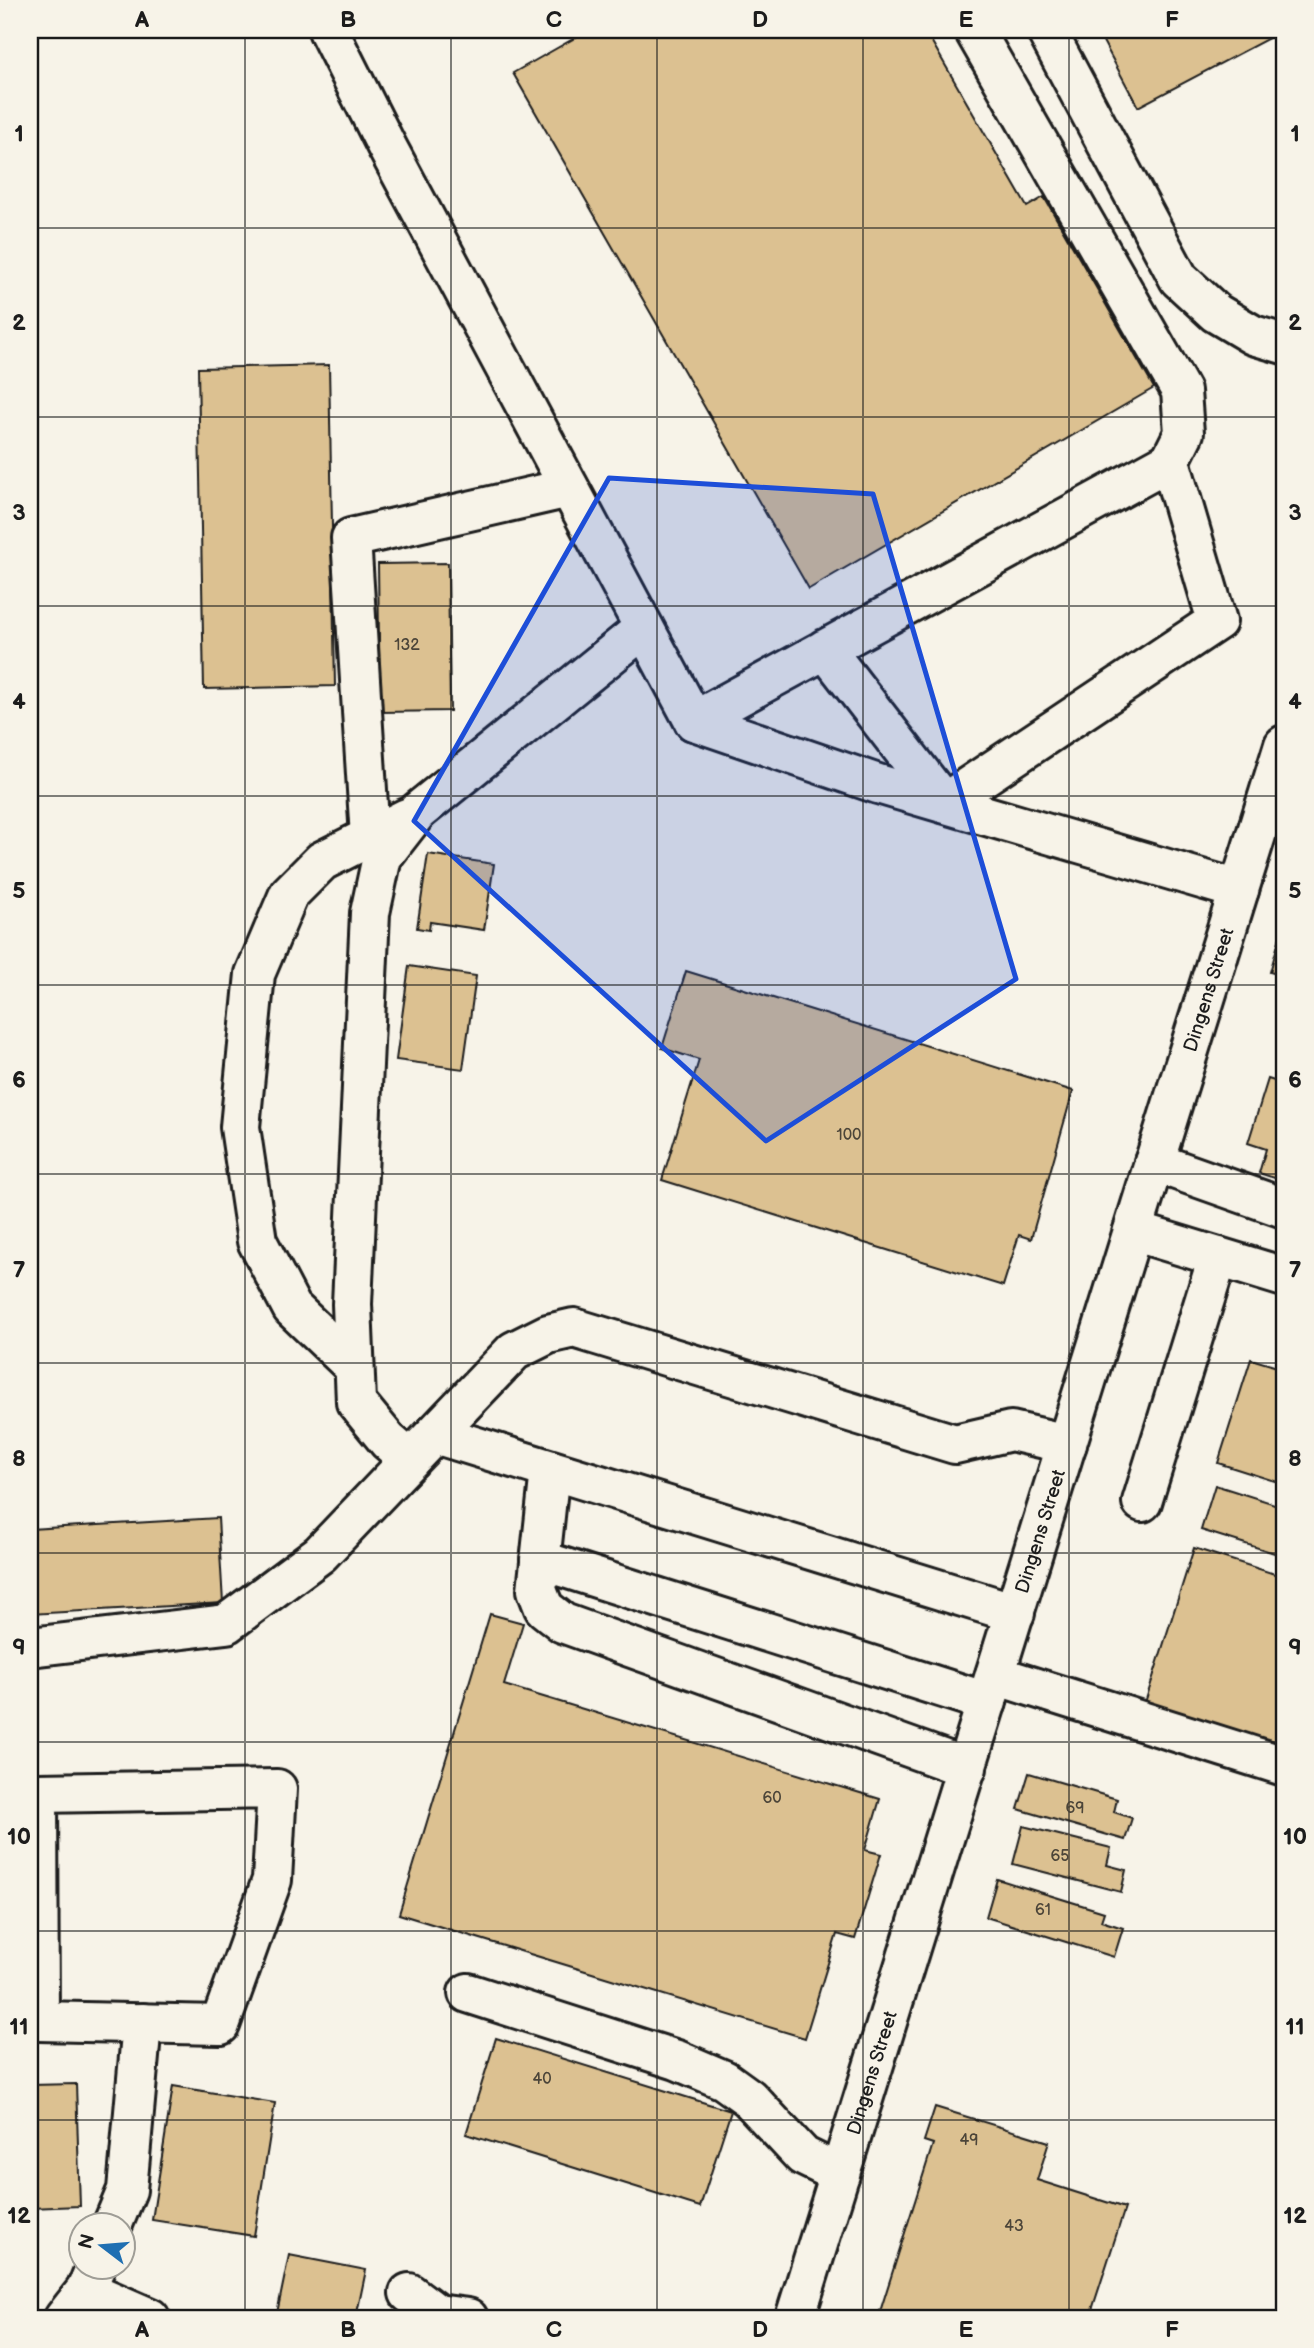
<svg xmlns="http://www.w3.org/2000/svg" width="1314" height="2348" viewBox="0 0 1314 2348" font-family="'Balsamiq Sans',sans-serif">
	<style>
		.building { fill: #dcc191; stroke: #1c1c1c; stroke-width: 2 }
		.lines { fill: none; stroke-linecap: round; stroke-linejoin: round }
		.minor-casing { stroke: #1c1c1c; stroke-width: 44 }
		.minor { stroke: #f7f3e8; stroke-width: 38 }
		.marked { fill: #1d4ed8; fill-opacity: 0.2; stroke: #1d4ed8; stroke-width: 5; stroke-linejoin: round }
		.grid { fill: none; stroke: #1c1c1c; stroke-width: 2; stroke-opacity: 0.55 }
		.labels { text-anchor: middle; stroke-width: 5; stroke-linejoin: round; paint-order: stroke }
		.number-label { font-size: 16px; fill: #4c4539 }
		.street-label { font-size: 19px; fill: #1c1c1c; stroke: #f7f3e8 }
		.neatline { fill: none; stroke: #1c1c1c; stroke-width: 2.5 }
		.grid-label { font-size: 23px; text-anchor: middle; font-weight: bold; fill: #1c1c1c }
	</style>
	<rect width="100%" height="100%" fill="#f7f3e8"/>
	<filter id="ink" filterUnits="userSpaceOnUse"><feTurbulence type="fractalNoise" baseFrequency=".0143" numOctaves="2"/><feDisplacementMap in="SourceGraphic" scale="14" xChannelSelector="R" yChannelSelector="G"/><feConvolveMatrix kernelMatrix="1 2 1 2 8 2 1 2 1" color-interpolation-filters="sRGB"/></filter>
	<g filter="url(#ink)">
		<!-- building -->
		<path class="building" d="M 589,30 L 925,30 L 1027,207 L 1044,197 L 1154,388 L 809,589 L 513,73 Z
			M 1097,30 L 1284,30 L 1138,107 Z
			M 329,365 L 335,686 L 204,689 L 198,368 Z
			M 448,563 L 450,711 L 380,712 L 378,564 Z
			M 428,854 L 494,864 L 484,930 L 430,922 L 429,930 L 417,928 Z
			M 1284,923 L 1284,976 L 1270,972 Z
			M 409,966 L 476,976 L 463,1069 L 396,1060 Z
			M 686,971 L 1073,1091 L 1031,1239 L 1019,1235 L 1003,1286 L 662,1180 L 699,1060 L 662,1048 Z
			M 1284,1027 L 1284,1056 L 1276,1053 Z
			M 1268,1079 L 1284,1084 L 1284,1181 L 1259,1173 L 1266,1149 L 1248,1143 Z
			M 1251,1359 L 1284,1369 L 1284,1484 L 1218,1463 Z
			M 1215,1485 L 1284,1507 L 1284,1556 L 1201,1530 Z
			M 218,1518 L 223,1603 L 30,1614 L 30,1529 Z
			M 1194,1548 L 1284,1577 L 1284,1754 L 1143,1709 Z
			M 490,1614 L 523,1623 L 504,1685 L 880,1799 L 865,1850 L 881,1854 L 855,1939 L 837,1934 L 805,2038 L 399,1914 Z
			M 1029,1773 L 1117,1799 L 1114,1812 L 1132,1818 L 1125,1840 L 1018,1809 Z
			M 1023,1826 L 1111,1848 L 1107,1865 L 1126,1870 L 1121,1892 L 1013,1864 Z
			M 997,1879 L 1104,1912 L 1101,1921 L 1123,1928 L 1114,1957 L 986,1917 Z
			M 496,2038 L 731,2111 L 700,2207 L 466,2134 Z
			M 76,2084 L 80,2206 L 30,2208 L 30,2085 Z
			M 173,2086 L 275,2103 L 254,2236 L 152,2220 Z
			M 935,2107 L 1049,2142 L 1037,2180 L 1125,2208 L 1091,2313 L 1109,2318 L 878,2318 L 933,2144 L 924,2141 Z
			M 289,2255 L 366,2270 L 356,2318 L 276,2318 Z"/>
		<g class="lines">
			<!-- minor casing -->
			<g class="minor-casing">
				<g id="minor">
					<path d="M 328,30 L 387,147 L 694,721 L 878,784 L 1239,890"/>
					<path d="M 974,30 L 1181,391 L 1184,433 L 1170,461"/>
					<path d="M 1046,30 L 1179,279 L 1216,313 L 1253,335 L 1284,344"/>
					<path d="M 694,721 L 1170,461 L 1217,621 L 944,803 L 825,649"/>
					<path d="M 370,837 L 351,538 L 569,488"/>
					<path d="M 1154,1162 L 1284,1208"/>
					<path d="M 1133,1231 L 1284,1277"/>
					<path d="M 354,1367 L 292,1308 L 257,1241 L 240,1127 L 255,974 L 289,894 L 322,861 L 407,818"/>
					<path d="M 435,1434 L 1015,1613"/>
					<path d="M 410,1460 L 388,1441 L 356,1402 L 352,1304 L 370,913 L 382,857 L 417,812 L 644,628"/>
					<path d="M 550,1470 L 537,1590 L 544,1608 L 563,1623 L 967,1768"/>
					<path d="M 1142,1502 L 1218,1257"/>
					<path d="M 540,1560 L 987,1702"/>
					<path d="M 30,1647 L 226,1624 L 320,1554 L 514,1351 L 548,1334 L 574,1328 L 955,1444 L 1011,1431 L 1067,1444"/>
					<path d="M 995,1675 L 1284,1766"/>
					<path d="M 277,1789 L 272,1880 L 220,2025 L 39,2021 L 38,1793 Z"/>
					<path d="M 468,1993 L 677,2060 L 724,2080 L 749,2098 L 803,2156 L 840,2174"/>
					<path d="M 112,2226 L 127,2190 L 142,2023"/>
					<path d="M 86,2290 L 150,2318"/>
					<path d="M 409,2293 L 437,2314 L 468,2318"/>
					<path d="M 64,2318 L 86,2290 L 95,2268"/>
					<path id="s1" d="M 795,2318 L 1284,745"/>
				</g>
			</g>
			<!-- minor -->
			<use href="#minor" class="minor"/>
		</g>
	</g>
	<!-- marked area -->
	<path class="marked" d="M 609,478 L 873,494 L 1016,979 L 766,1141 L 414,821 Z"/>
	<!-- grid -->
	<path class="grid" d="M 245,30 L 245,2318M 451,30 L 451,2318M 657,30 L 657,2318M 863,30 L 863,2318M 1069,30 L 1069,2318M 30,228 L 1284,228M 30,417 L 1284,417M 30,606 L 1284,606M 30,796 L 1284,796M 30,985 L 1284,985M 30,1174 L 1284,1174M 30,1363 L 1284,1363M 30,1553 L 1284,1553M 30,1742 L 1284,1742M 30,1931 L 1284,1931M 30,2120 L 1284,2120"/>
	<g class="labels">
		<!-- number labels -->
		<g class="number-label">
			<text x="407" y="650">132</text>
			<text x="849" y="1140">100</text>
			<text x="772" y="1803">60</text>
			<text x="1075" y="1813">69</text>
			<text x="1060" y="1861">65</text>
			<text x="1043" y="1915">61</text>
			<text x="542" y="2084">40</text>
			<text x="969" y="2145">49</text>
			<text x="1014" y="2231">43</text>
		</g>
		<!-- street labels -->
		<g class="street-label">
			<text dy="7" stroke="none"><textPath href="#s1" startOffset="1391">Dingens Street</textPath></text>
			<text dy="7" stroke="none"><textPath href="#s1" startOffset="824">Dingens Street</textPath></text>
			<text dy="7" stroke="none"><textPath href="#s1" startOffset="257">Dingens Street</textPath></text>
		</g>
	</g>
	<!-- margin -->
	<rect width="1314" height="2348" fill="none" stroke="#f7f3e8" stroke-width="77"/>
	<!-- north arrow -->
	<g transform="translate(102 2246) rotate(286)"><circle r="33" fill="#f7f3e8" stroke="#9f9d96" stroke-width="2"/>
	<path d="M0-5L12 26L0 18L-12 26Z" fill="#1f6fb2"/>
	<text y="-10" font-size="19" font-weight="bold" text-anchor="middle" fill="#1c1c1c">N</text>
	</g>
	<rect x="38" y="38" width="1238" height="2272" class="neatline"/>
	<g class="grid-label">
		<text x="142" y="27">A</text>
		<text x="348" y="27">B</text>
		<text x="554" y="27">C</text>
		<text x="760" y="27">D</text>
		<text x="966" y="27">E</text>
		<text x="1172" y="27">F</text>
		<text x="19" y="141">1</text>
		<text x="1295" y="141">1</text>
		<text x="19" y="330">2</text>
		<text x="1295" y="330">2</text>
		<text x="19" y="520">3</text>
		<text x="1295" y="520">3</text>
		<text x="19" y="709">4</text>
		<text x="1295" y="709">4</text>
		<text x="19" y="898">5</text>
		<text x="1295" y="898">5</text>
		<text x="19" y="1087">6</text>
		<text x="1295" y="1087">6</text>
		<text x="19" y="1277">7</text>
		<text x="1295" y="1277">7</text>
		<text x="19" y="1466">8</text>
		<text x="1295" y="1466">8</text>
		<text x="19" y="1655">9</text>
		<text x="1295" y="1655">9</text>
		<text x="19" y="1844">10</text>
		<text x="1295" y="1844">10</text>
		<text x="19" y="2034">11</text>
		<text x="1295" y="2034">11</text>
		<text x="19" y="2223">12</text>
		<text x="1295" y="2223">12</text>
		<text x="142" y="2337">A</text>
		<text x="348" y="2337">B</text>
		<text x="554" y="2337">C</text>
		<text x="760" y="2337">D</text>
		<text x="966" y="2337">E</text>
		<text x="1172" y="2337">F</text>
	</g>
</svg>
